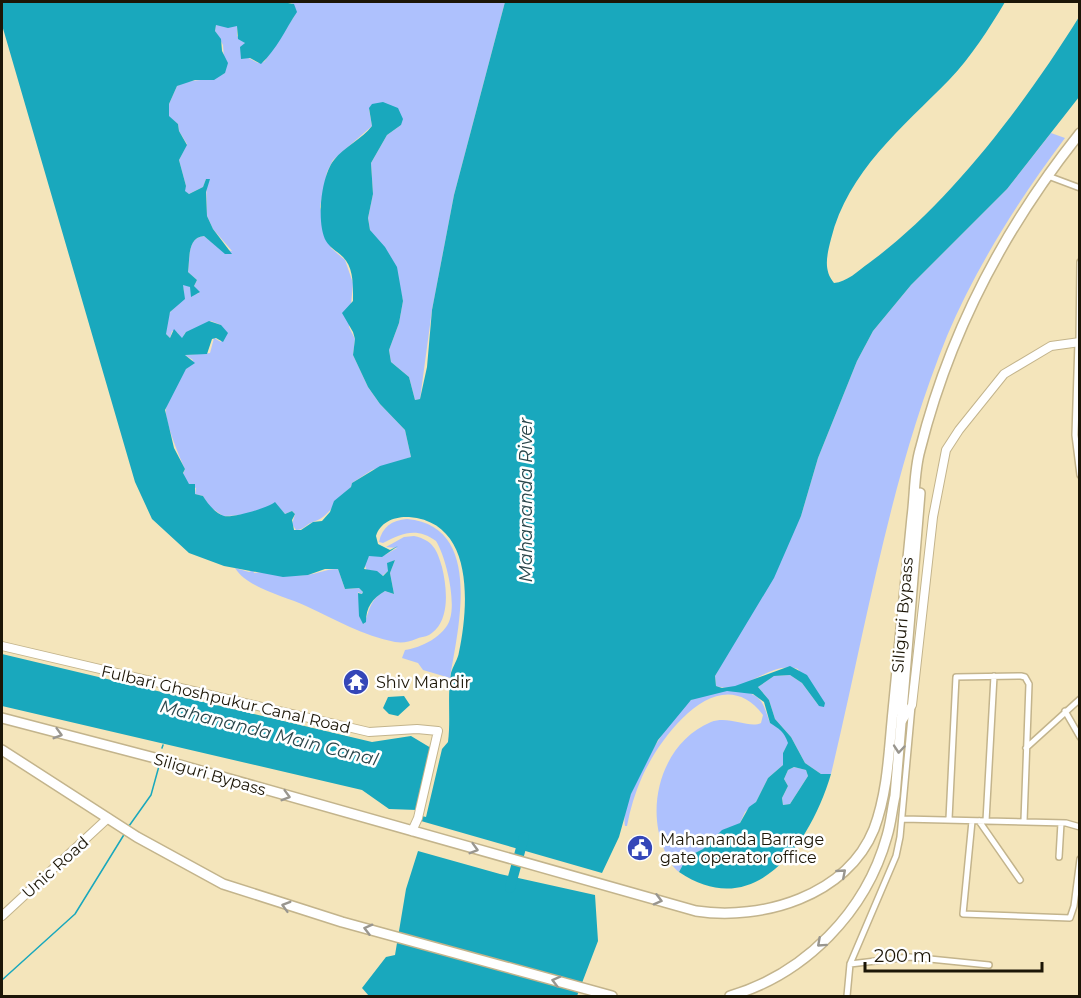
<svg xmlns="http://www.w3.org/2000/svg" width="1081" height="998" viewBox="0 0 1081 998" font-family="Montserrat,sans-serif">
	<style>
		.green { fill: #aec1fd }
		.water { fill: #19a8bd; fill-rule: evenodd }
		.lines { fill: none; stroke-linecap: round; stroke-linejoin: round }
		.stream { stroke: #19a8bd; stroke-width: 1.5 }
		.river { stroke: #19a8bd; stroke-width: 10 }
		.street-casing { stroke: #c3b48c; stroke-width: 8 }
		.secondary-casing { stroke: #c3b48c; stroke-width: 10 }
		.highway-casing { stroke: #c3b48c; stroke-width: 12 }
		.street { stroke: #fff; stroke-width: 5 }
		.secondary { stroke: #fff; stroke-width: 8 }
		.highway { stroke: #fff; stroke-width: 9 }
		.oneway { stroke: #99968f }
		.labels { text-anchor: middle; stroke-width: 5; stroke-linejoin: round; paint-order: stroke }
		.street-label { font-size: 16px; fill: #1c1607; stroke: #fff }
		.poi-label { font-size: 16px; fill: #1c1607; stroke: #fff; text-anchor: start }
		.water-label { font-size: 18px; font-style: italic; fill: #2b464b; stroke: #fff }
	</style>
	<rect width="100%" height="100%" fill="#f4e5bb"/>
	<!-- green -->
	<path class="green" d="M 282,2 L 505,2 L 454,195 L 432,310 L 420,399 L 415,400 L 409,377 L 391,362 L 389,350 L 399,323 L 403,301 L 398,279 L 370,230 L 368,218 L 373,194 L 371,163 L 387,135 L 401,125 L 369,109 L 372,126 L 333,160 L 327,172 L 320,207 L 331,248 L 345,260 L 353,283 L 349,327 L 355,339 L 353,355 L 368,387 L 380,404 L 405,430 L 411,457 L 372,470 L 352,483 L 351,487 C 334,501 331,516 313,522 C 306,524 304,530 296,530 L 292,524 L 295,514 L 292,511 L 285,514 L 275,503 C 260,512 240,516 223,516 L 209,506 L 203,496 L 195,494 L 196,488 L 188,484 L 183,474 L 185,469 C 180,458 164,420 166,409 C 168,393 183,372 193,360 L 185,355 L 210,353 L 214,338 L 221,342 L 221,325 L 211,321 L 185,333 L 182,339 L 179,338 L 178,333 L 172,331 L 170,338 L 166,334 C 166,328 166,320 169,314 C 176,303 189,300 182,285 L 188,285 L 196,294 L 199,293 L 194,286 L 197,280 L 188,272 C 190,259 187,237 204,236 L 219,248 L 232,251 L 213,229 L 207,216 L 206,179 L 203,187 L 189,194 L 184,191 L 186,186 L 179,160 L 187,144 L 179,131 L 178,124 L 168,116 L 169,104 L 177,86 C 194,77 207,83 225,73 L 223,45 L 215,31 L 216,25 L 237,26 L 237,36 L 245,43 L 241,54 L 258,63 L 264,62 L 295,15 L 292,2 Z
		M 1051,133 L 1065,138 C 1020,198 976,267 947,336 C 890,476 866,628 831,774 L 821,774 L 805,763 L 791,737 L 775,719 L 769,700 L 758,687 L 774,676 L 790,675 L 802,683 L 819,706 L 798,669 C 769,660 744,696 716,686 L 715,676 L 801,516 L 818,458 L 857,361 L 873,331 L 911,285 L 1007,189 Z
		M 407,519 C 484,526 458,628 450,678 L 423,670 L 418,663 L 402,658 L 405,650 C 421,648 445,636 450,619 C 456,600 446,557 436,541 C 417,527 402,533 383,543 L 379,542 C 382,527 392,520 407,519 Z
		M 414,536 C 433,540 437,550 442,567 C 447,588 451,622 429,635 C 425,637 420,637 416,639 C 409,642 403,643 395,642 C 364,636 334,619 306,606 C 285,596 247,588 235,568 L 249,572 L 253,570 L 254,573 C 271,570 287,577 306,575 C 317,574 325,569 338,569 L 345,589 L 359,588 L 363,592 L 362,594 L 358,592 C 361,603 357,615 364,624 C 370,610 369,600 385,591 L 394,594 L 390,573 L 395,560 L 388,563 L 388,571 L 382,576 L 371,570 L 367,571 L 364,563 L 369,556 L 385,555 L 397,548 L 386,547 L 404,537 Z
		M 739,690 C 763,696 762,701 770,723 C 780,727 784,732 789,743 L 783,753 L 783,765 L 768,778 L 756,802 L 745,812 L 740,823 L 735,827 L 727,828 L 703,849 L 687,857 L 679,872 C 672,867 667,858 664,849 C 645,804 663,742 711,722 C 729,715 749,729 761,723 L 763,715 C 719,657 660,737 642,777 C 635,793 630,809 627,826 L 625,826 C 619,799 668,718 690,701 C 703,691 724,691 739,690 Z
		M 794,767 L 806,770 L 808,776 L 790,804 L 783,805 L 782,798 L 788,786 L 784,779 L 788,770 Z"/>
	<!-- water -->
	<path class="water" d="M 2,2 L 282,2 L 294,4 L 297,12 C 285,30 277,49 261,64 L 250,58 L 241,59 L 240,47 L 245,43 L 238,39 L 237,26 L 228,28 L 216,25 L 215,31 L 221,39 L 222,51 L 228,63 L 225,73 L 214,80 L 195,80 L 177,86 L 169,104 L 169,116 L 178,124 L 179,131 L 187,145 L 179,160 L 186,186 L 185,191 L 189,194 L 203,187 L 206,179 L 210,179 L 206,192 L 207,216 L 213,229 L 232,254 L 225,254 L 204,236 C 187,237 190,259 188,272 L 197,280 L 194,286 L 200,292 L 191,297 L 190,287 L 183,285 L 185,299 L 170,312 L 166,334 L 170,338 L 174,329 L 182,338 L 186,332 L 209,321 L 221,325 L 228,333 L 223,342 L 216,338 L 212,339 L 207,354 L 185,355 L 195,363 L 186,369 L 165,410 L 174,448 L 185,469 L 183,473 L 189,484 L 195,484 L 195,494 L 203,496 C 207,503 216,514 224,516 C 234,518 267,508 275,502 L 285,514 L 292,511 L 295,514 L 292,520 L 294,530 L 301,530 L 313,522 L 322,521 L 330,512 L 334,501 L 351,487 L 352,483 L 380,466 L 411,457 L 405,430 L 380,404 L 368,387 L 353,355 L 355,339 L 353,332 L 342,313 L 353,301 C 353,286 354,268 343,257 C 337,251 330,248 326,241 C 316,223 321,176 334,160 C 344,147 362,139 372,126 L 369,108 L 372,104 L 383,102 L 398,108 L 403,119 L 401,125 L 387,135 L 371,163 L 373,194 L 368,218 L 370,230 L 385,247 L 397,267 L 403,301 L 399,323 L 389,350 L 391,362 L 409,377 L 415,400 L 420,399 L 427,367 L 432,310 L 454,195 L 505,2 L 1005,2 C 989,29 971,57 949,80 C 902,128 848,171 831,239 C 827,255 823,270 834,283 C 847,282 858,271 869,263 C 950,204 1026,102 1079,17 L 1079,97 L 1007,189 L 911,285 L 873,331 L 857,361 L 818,458 L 801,516 L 774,578 L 715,676 L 716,686 L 722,688 L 735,686 L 790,666 L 807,675 L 825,703 L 824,707 L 819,706 L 802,683 L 790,675 L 774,676 L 758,687 L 769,700 L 775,719 L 791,737 L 805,763 L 821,774 L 831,774 C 812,839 757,925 679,872 L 687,857 L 703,849 L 722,830 L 740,823 L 749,807 L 756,802 L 768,778 L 783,765 L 783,753 L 788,743 C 784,731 779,729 770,723 L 764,702 L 753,694 L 727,691 L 691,700 L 658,740 L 631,794 L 619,837 L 602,873 L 421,821 L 422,816 L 426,817 L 442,749 L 448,742 C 451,719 447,696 451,673 C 453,666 458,659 459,652 C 469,604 474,522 409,517 C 395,516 380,522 376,536 L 378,544 L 390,550 L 398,546 L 382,557 L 369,556 L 364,569 L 377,571 L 383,576 L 388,571 L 387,563 L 395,560 L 390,573 L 394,594 L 385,591 C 372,599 366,607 366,622 L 363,624 L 359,616 L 358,593 L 362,594 L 363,592 L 359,588 L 345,589 L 338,569 L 325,569 L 308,575 L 283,577 L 224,566 L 189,553 L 152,519 L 135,482 L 2,25 ZM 794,767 L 806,770 L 808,776 L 790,804 L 783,805 L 782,798 L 788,786 L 784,779 L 788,770 Z
		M 2,654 L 372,742 L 411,736 L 431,748 L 417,810 L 389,809 L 362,790 L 2,706 Z
		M 404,696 L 410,705 L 398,716 L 389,714 L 383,708 L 388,697 Z
		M 418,851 L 500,874 L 595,895 L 598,941 L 577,996 L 369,996 L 362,988 L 386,957 L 395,955 L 406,889 Z"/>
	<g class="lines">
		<!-- stream -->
		<path class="stream" d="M 162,748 L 163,745
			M 129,826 L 151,795 L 159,766
			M 2,980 L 75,914 L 125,833"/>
		<!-- river -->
		<path class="river" d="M 510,888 L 524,837"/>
		<!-- street casing -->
		<g class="street-casing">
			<path id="street" d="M 1048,176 L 1080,188
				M 1078,342 L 1075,435 L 1080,475
				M 1079,342 L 1080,262
				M 1065,711 L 1080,737
				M 1026,748 L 1080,699
				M 903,819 L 1066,823 L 1080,827
				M 949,819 L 956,677 L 1021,676 L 1025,677 L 1029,684 L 1024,821
				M 972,821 L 963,914 L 1070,918 L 1074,906 L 1080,859
				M 979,821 L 1020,880
				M 986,821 L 994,676
				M 1059,857 L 1061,823
				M 850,964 L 910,957 L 989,965
				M 847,996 L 850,964 L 896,856 L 900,837 L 912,706"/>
		</g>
		<!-- secondary casing -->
		<g class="secondary-casing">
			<path id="secondary" d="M 2,646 L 369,732 L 417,729 L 438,731 L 418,818 L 412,831
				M 902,721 L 912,705 L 933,517 L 946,450 L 959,430 L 1004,374 L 1051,346 L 1080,342
				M 2,916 L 108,818"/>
		</g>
		<!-- highway casing -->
		<g class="highway-casing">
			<path id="highway" d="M 2,718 L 155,758 L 696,911 C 762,921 847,896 874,829 C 888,792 889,750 893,711 C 899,646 906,582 912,517 C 915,495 914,471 920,450 C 949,334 1005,227 1080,133
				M 2,750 L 137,837 L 223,884 L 342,922 L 612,996
				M 730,996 C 805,974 866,912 887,836 C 891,823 892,809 895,796 L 920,493"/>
		</g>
		<!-- street -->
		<use href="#street" class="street"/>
		<!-- secondary -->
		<use href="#secondary" class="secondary"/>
		<!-- highway -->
		<use href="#highway" class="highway"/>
	</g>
	<!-- one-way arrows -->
	<defs><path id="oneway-chevron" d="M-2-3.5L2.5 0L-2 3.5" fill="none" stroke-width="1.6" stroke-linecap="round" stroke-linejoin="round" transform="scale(1.5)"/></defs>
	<g class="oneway">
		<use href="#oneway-chevron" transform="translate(58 734) rotate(16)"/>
		<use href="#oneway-chevron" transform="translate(899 749) rotate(95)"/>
		<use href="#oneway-chevron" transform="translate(286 796) rotate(16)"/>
		<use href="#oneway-chevron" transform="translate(474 849) rotate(16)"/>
		<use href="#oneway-chevron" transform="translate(842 873) rotate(-41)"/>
		<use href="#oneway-chevron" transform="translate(658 900) rotate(15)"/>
		<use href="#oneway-chevron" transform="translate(286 906) rotate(-164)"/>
		<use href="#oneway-chevron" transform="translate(368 929) rotate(-165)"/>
		<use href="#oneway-chevron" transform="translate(821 943) rotate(138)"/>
		<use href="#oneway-chevron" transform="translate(556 981) rotate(-165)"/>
	</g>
	<!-- icons -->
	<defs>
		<g id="temple-disc" transform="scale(1.35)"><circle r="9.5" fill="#3446b8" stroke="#fff"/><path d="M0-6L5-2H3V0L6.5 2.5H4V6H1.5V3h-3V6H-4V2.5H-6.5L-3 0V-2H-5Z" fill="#fff"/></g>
		<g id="civic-disc" transform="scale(1.35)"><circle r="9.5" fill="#3446b8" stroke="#fff"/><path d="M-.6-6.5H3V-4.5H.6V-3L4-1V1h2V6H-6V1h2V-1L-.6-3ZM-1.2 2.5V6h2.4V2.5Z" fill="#fff"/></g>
	</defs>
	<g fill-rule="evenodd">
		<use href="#temple-disc" x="356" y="682"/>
		<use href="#civic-disc" x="640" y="848"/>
	</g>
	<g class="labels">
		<!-- street labels -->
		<g class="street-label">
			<text transform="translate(902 615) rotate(-85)" y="6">Siliguri Bypass</text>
			<text transform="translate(226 699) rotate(13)" y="6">Fulbari Ghoshpukur Canal Road</text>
			<text transform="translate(210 774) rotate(16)" y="6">Siliguri Bypass</text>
			<text transform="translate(55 867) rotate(-42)" y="6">Unic Road</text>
		</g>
		<!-- poi labels -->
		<g class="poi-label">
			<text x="376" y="688">Shiv Mandir</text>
			<text x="660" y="845">Mahananda Barrage<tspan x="660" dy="18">gate operator office</tspan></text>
		</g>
		<!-- water labels -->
		<g class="water-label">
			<text transform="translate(526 500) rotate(-90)" y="6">Mahananda River</text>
			<text transform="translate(269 733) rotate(14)" y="6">Mahananda Main Canal</text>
		</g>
	</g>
	<!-- border -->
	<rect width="1081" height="998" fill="none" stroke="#1c1607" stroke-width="6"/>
	<!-- scale -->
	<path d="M865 962v9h177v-9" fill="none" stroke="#1c1607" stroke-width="3"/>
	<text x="874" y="962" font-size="18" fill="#1c1607" stroke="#ffffff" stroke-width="4.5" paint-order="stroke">200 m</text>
</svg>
